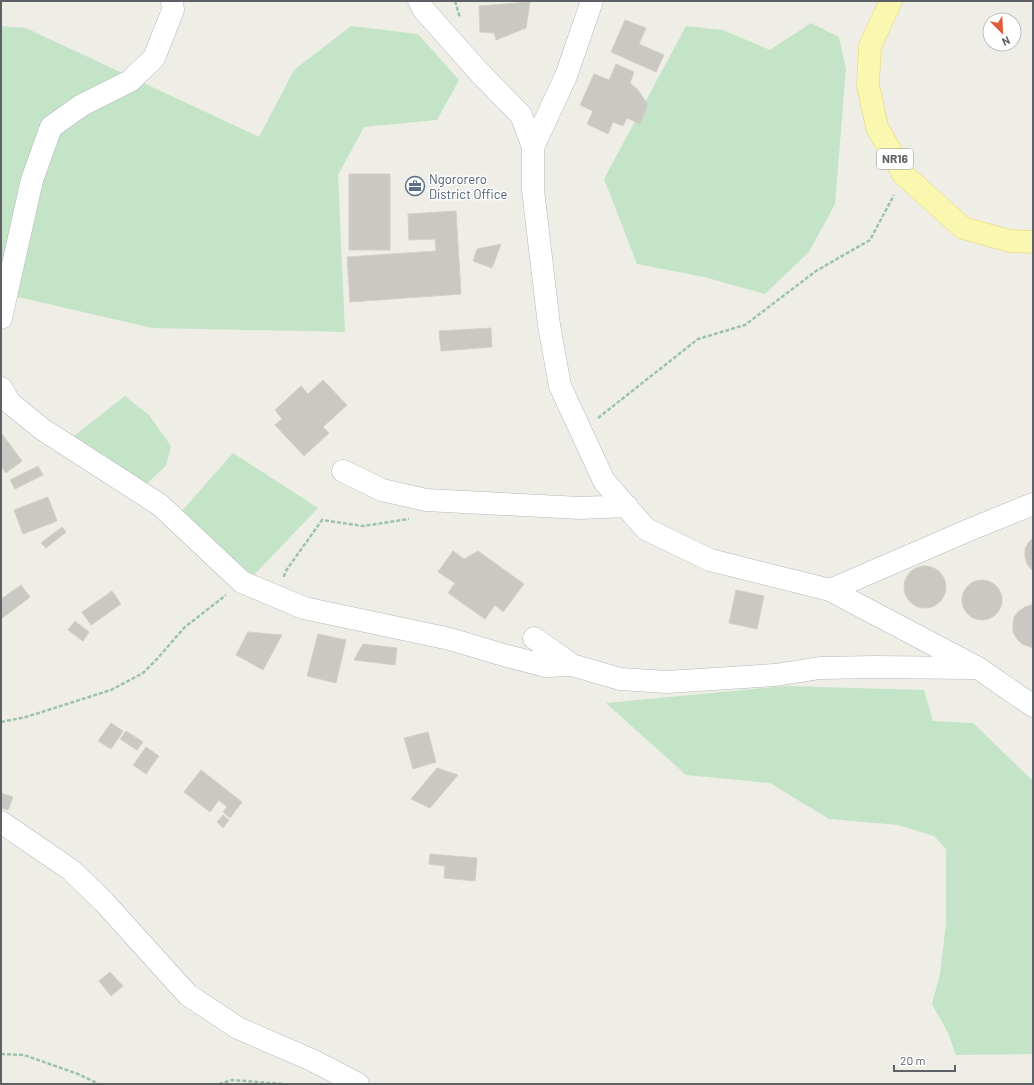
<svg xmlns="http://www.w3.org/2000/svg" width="1034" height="1085" viewBox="0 0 1034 1085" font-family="Barlow,sans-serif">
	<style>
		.green { fill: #c4e4c8 }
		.building { fill: #cac8c2; stroke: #d3d0c4 }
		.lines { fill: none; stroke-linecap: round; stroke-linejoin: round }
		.minor-casing { stroke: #b6b7bc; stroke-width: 23 }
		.major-casing { stroke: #e8d565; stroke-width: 23 }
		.path { stroke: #9cc2ac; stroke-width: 2.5; stroke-dasharray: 4 2; stroke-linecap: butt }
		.minor { stroke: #fff; stroke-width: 22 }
		.major { stroke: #faf8b0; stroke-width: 22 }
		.labels { text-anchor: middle; stroke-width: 3; stroke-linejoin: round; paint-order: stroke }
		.shield { fill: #fff; stroke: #8e9093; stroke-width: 1 }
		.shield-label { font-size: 12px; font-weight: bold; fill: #5d6065 }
		.service-label { font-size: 13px; fill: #4e5e75; stroke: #fff; text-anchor: start }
	</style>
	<rect width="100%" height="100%" fill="#efeee6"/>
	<!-- green -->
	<path class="green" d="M 811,23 L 839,37 L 846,69 L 835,204 L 809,252 L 765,294 L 704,277 L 637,264 L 604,179 L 686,26 L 723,30 L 770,50 Z
		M 1,26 L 26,28 L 259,137 L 294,70 L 351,26 L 418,34 L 459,80 L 437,120 L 364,127 L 338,175 L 345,332 L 152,328 L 1,293 Z
		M 125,396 L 149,415 L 171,446 L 166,466 L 143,487 L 74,436 Z
		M 233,453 L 318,508 L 253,576 L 180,513 Z
		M 785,686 L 924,690 L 933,721 L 973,723 L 1033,781 L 1033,1054 L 956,1055 L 948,1033 L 932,1004 L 940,974 L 946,923 L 946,849 L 934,836 L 898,825 L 829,819 L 770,783 L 686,775 L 606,703 Z"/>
	<!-- building -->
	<path class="building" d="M 530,2 L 526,28 L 496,40 L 494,33 L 480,32 L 479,6 Z
		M 625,20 L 646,28 L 639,44 L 664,55 L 656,72 L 611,52 Z
		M 616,64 L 634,72 L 630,83 L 638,90 L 648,105 L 640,124 L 627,118 L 623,126 L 613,122 L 608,134 L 587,124 L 593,111 L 580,105 L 594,74 L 609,80 Z
		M 349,174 L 390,174 L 390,250 L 349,250 Z
		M 456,211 L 461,294 L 350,302 L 347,257 L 436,251 L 435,239 L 409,240 L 408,214 Z
		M 501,244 L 492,268 L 473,261 L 477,249 Z
		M 491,328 L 492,347 L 441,351 L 439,331 Z
		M 323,380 L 347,405 L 323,427 L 329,433 L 304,456 L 275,425 L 282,419 L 275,410 L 301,386 L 308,394 Z
		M 1,434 L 2,434 L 22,461 L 6,473 L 1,466 Z
		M 38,466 L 43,475 L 15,489 L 10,480 Z
		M 48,497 L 57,521 L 23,534 L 14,510 Z
		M 62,527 L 66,532 L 46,548 L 41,543 Z
		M 1033,538 L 1033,571 L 1027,564 L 1025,557 L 1025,549 L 1028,543 Z
		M 453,551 L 464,559 L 478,551 L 524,584 L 503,612 L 495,605 L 485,619 L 448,593 L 455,583 L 438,572 Z
		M904 587a21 21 0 1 1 42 0a21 21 0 1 1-42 0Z
		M962 600a20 20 0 1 1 40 0a20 20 0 1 1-40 0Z
		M 21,585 L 30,597 L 1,619 L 1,599 Z
		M 736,590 L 764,596 L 757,629 L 729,623 Z
		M 112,591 L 121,604 L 91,625 L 82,612 Z
		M 1031,605 L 1033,605 L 1033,648 L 1022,644 L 1017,639 L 1013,632 L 1013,625 L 1014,617 L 1019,611 L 1025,607 Z
		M 75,621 L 89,632 L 83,641 L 68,630 Z
		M 248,632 L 282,635 L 263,670 L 236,655 Z
		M 318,634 L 346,640 L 336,683 L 307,676 Z
		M 363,644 L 397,648 L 395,665 L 354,660 Z
		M 111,723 L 123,731 L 111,749 L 98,741 Z
		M 126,731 L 143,742 L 137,750 L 120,739 Z
		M 428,732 L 436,762 L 413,769 L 404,738 Z
		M 146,747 L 159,756 L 146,774 L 133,765 Z
		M 437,768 L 458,775 L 430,808 L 411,799 Z
		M 201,770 L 242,802 L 230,818 L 223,812 L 227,807 L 219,800 L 210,812 L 184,792 Z
		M 1,793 L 13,797 L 8,810 L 1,808 Z
		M 223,815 L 229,820 L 223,828 L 217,822 Z
		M 430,854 L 477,858 L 475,881 L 444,878 L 445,866 L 429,864 Z
		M 110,972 L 123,986 L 111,996 L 99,981 Z"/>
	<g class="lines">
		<!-- minor casing -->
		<g class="minor-casing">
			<path id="minor" d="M 419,1 L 424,10 L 478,71 L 521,115 L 533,147 L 533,190 L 549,325 L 560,386 L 604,481 L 646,529 L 710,560 L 830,590 L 978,668 L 1033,706
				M 533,147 L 566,76 L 592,1
				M 1,318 L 32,180 L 51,127 L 82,105 L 130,81 L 154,58 L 173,10 L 172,1
				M 1,388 L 10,403 L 42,429 L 160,505 L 242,582 L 304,608 L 450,639 L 507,656 L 546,666 L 572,665
				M 343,471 L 382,490 L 426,500 L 580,508 L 627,506
				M 830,590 L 969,530 L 1033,504
				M 534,638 L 572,665 L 620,679 L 667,682 L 775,675 L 820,668 L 875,667 L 973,668
				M 1,822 L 71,870 L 104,902 L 188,995 L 238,1028 L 314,1061 L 358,1084"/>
		</g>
		<!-- major casing -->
		<g class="major-casing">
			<path id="major" d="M 891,1 L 870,46 L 868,85 L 877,127 L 904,175 L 963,228 L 1010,241 L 1033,242"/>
		</g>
		<!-- path -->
		<path class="path" d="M 455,1 L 460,18
			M 598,418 L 698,339 L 745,325 L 816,271 L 870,240 L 894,195
			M 284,577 L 285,572 L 322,520 L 363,526 L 409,519
			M 1,722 L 26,717 L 111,690 L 143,673 L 156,660 L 185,627 L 226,595
			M 1,1054 L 24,1055 L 78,1074 L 99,1084
			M 219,1084 L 232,1080 L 284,1084"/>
		<!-- minor -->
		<use href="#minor" class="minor"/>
		<!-- major -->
		<use href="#major" class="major"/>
	</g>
	<!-- icons -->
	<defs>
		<g id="office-ring" transform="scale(1)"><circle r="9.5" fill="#fff" stroke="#5c6f8a" stroke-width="1.5"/><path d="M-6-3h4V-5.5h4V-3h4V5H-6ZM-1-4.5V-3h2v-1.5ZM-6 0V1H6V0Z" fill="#5c6f8a"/></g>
	</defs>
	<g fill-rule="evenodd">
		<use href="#office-ring" x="415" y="186"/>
	</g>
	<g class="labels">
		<!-- shield labels -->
		<rect class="shield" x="877" y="149" width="36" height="20" rx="3"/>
		<g class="shield-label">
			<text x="895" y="163">NR16</text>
		</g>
		<!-- service labels -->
		<g class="service-label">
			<text x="429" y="184">Ngororero<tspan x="429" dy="15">District Office</tspan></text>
		</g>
	</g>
	<!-- border -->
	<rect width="1034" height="1085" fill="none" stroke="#5d6065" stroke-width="4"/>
	<!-- north arrow -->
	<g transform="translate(1002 32) rotate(156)"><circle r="19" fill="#ffffff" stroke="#bebfc1"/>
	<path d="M0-3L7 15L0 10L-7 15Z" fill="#de5e3c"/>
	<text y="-6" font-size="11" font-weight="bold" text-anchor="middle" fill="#5d6065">N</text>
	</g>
	<!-- scale -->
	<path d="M894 1065v6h61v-6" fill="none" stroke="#5d6065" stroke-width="2"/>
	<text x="900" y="1065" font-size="12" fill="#5d6065" stroke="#ffffff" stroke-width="3" paint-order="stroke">20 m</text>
</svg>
